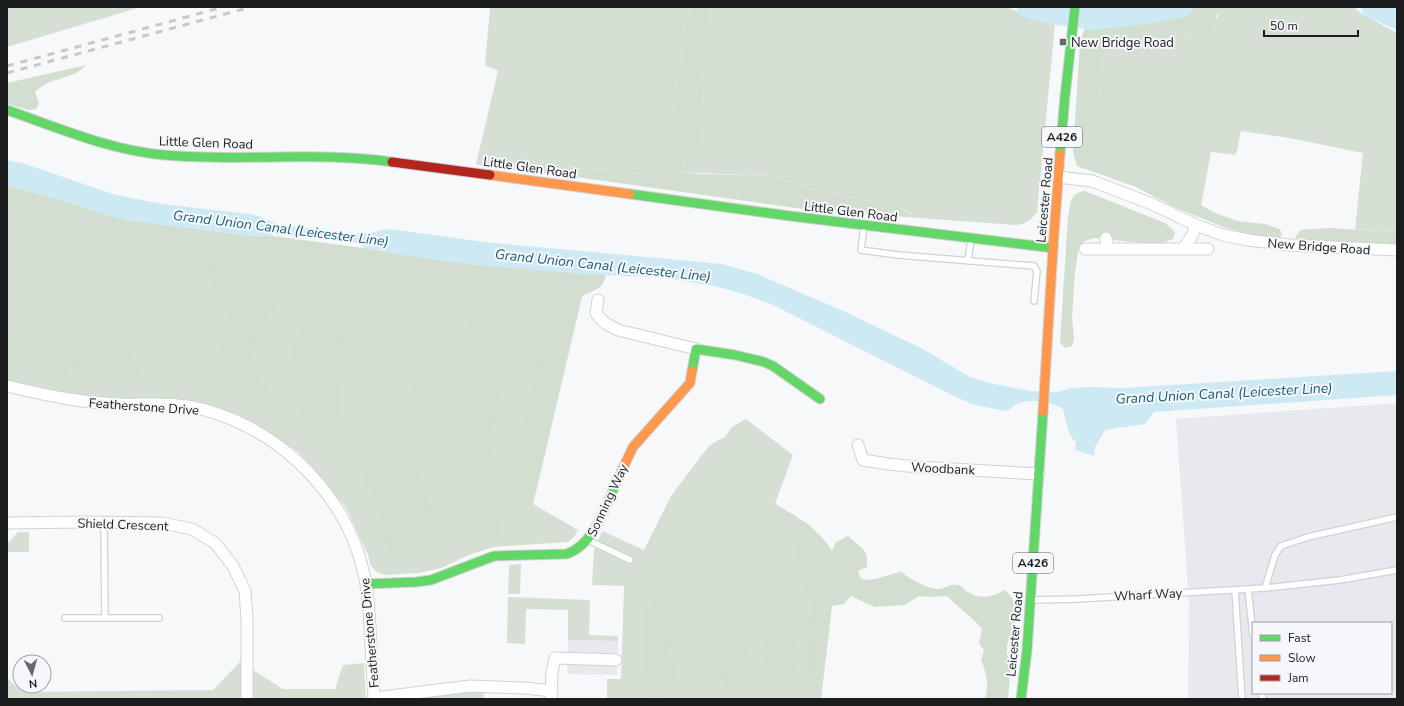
<svg xmlns="http://www.w3.org/2000/svg" width="1404" height="706" viewBox="0 0 1404 706" font-family="'Nunito Sans',sans-serif">
	<style>
		.built { fill: #e7e9ef; fill-rule: evenodd }
		.green { fill: #d5dfd4 }
		.forest { fill: #d2decf }
		.water { fill: #cde9f4 }
		.lines { fill: none; stroke-linecap: round; stroke-linejoin: round }
		.river { stroke: #cde9f4; stroke-width: 22 }
		.lane-casing { stroke: #d1d2d3; stroke-width: 8 }
		.street-casing { stroke: #d1d2d3; stroke-width: 13 }
		.fast-casing { stroke: #d1d2d3; stroke-width: 11 }
		.slow-casing { stroke: #d1d2d3; stroke-width: 11 }
		.jam-casing { stroke: #d1d2d3; stroke-width: 11 }
		.lane { stroke: #fefefe; stroke-width: 5.5 }
		.street { stroke: #fefefe; stroke-width: 11 }
		.fast { stroke: #63d668; stroke-width: 9 }
		.slow { stroke: #ff974d; stroke-width: 9 }
		.jam { stroke: #b3261e; stroke-width: 9 }
		.rail { stroke: #c7c8c8; stroke-width: 3; stroke-dasharray: 7 7; stroke-linecap: butt }
		.poi-dot { fill: #68696a; stroke: #f6f7fa; stroke-width: 1.5 }
		.labels { text-anchor: middle; stroke-width: 4; stroke-linejoin: round; paint-order: stroke }
		.shield { fill: #f6f7fa; stroke: #5d5e5f; stroke-width: 1 }
		.shield-label { font-size: 12px; font-weight: bold; fill: #1b1c1d }
		.poi-label { font-size: 13px; fill: #1b1c1d; stroke: #f6f7fa; text-anchor: start }
		.street-label { font-size: 13px; fill: #1b1c1d; stroke: #f6f7fa }
		.water-label { font-size: 14px; font-style: italic; fill: #155e73; stroke: #f6f7fa }
	</style>
	<rect width="100%" height="100%" fill="#f7f8f9"/>
	<!-- built -->
	<path class="built" d="M 1397,403 L 1397,699 L 1188,699 L 1189,602 L 1176,419 ZM 1253,623 L 1391,623 L 1391,693 L 1253,693 Z
		M 568,640 L 618,641 L 617,675 L 567,674 Z"/>
	<!-- green -->
	<path class="green" d="M 7,7 L 141,7 L 7,47 Z
		M 490,7 L 691,7 L 686,27 L 671,129 L 663,153 L 655,167 L 640,174 L 567,167 L 501,158 L 485,160 L 485,166 L 476,164 L 498,71 L 485,65 Z
		M 711,7 L 1005,7 L 1055,24 L 1037,212 C 1031,220 1026,224 1016,225 L 905,217 L 911,213 L 896,206 L 820,192 L 772,176 L 680,172 L 686,153 L 704,108 L 702,65 Z
		M 1087,7 L 1165,7 L 1092,17 Z
		M 1226,7 L 1353,7 L 1364,15 L 1397,33 L 1397,232 L 1355,229 L 1363,153 L 1289,138 L 1241,131 L 1236,155 L 1211,152 L 1201,205 L 1111,160 L 1095,149 L 1095,119 L 1103,58 L 1113,41 L 1146,31 L 1171,31 L 1207,34 C 1214,23 1216,15 1226,7 Z
		M 7,186 L 125,220 L 478,265 L 532,269 L 582,296 L 533,504 L 578,530 L 575,536 L 568,542 L 493,547 L 469,555 L 441,568 L 428,571 L 418,573 L 385,575 L 377,572 L 371,566 L 368,555 L 346,508 L 298,452 L 237,414 L 190,402 L 82,396 L 38,388 L 7,380 Z
		M 746,419 L 793,455 L 775,504 L 811,526 L 826,657 L 821,699 L 607,699 L 607,679 L 621,679 L 624,586 L 592,585 L 594,550 L 602,531 L 644,550 L 671,496 L 701,456 L 710,445 L 725,437 L 732,427 Z
		M 18,532 L 29,532 L 29,552 L 7,552 L 7,544 Z
		M 521,564 L 520,594 L 508,594 L 509,565 Z
		M 508,597 L 590,600 L 589,635 L 618,636 L 618,641 L 568,640 L 568,610 L 526,609 L 525,644 L 507,643 Z
		M 240,662 L 283,689 L 335,689 L 343,665 L 364,663 L 366,699 L 7,699 L 7,678 L 22,692 L 213,690 Z
		M 483,687 L 484,699 L 374,699 Z"/>
	<!-- forest -->
	<path class="forest" d="M 691,7 L 711,7 L 702,65 L 704,108 L 699,143 L 686,153 L 680,172 L 702,174 L 772,176 L 820,192 L 896,206 L 911,214 L 905,217 L 870,212 L 803,209 L 590,179 L 485,166 L 484,160 L 501,158 L 567,167 L 640,174 L 655,167 L 663,153 L 671,129 L 686,27 Z
		M 1197,7 L 1226,7 L 1216,16 L 1215,29 L 1207,34 L 1171,31 L 1146,31 L 1113,42 L 1103,58 L 1095,119 L 1095,149 L 1111,160 L 1191,199 L 1213,212 L 1237,221 L 1265,224 L 1280,229 L 1282,236 L 1277,239 L 1255,236 L 1226,228 L 1176,208 L 1136,187 L 1077,166 L 1073,152 L 1080,42 L 1085,27 L 1110,25 L 1165,17 Z
		M 86,65 C 74,80 48,77 35,92 L 39,104 L 36,109 L 29,110 L 7,104 L 7,83 Z
		M 7,186 C 32,192 56,198 80,206 C 95,211 109,216 125,220 L 259,237 L 265,235 L 364,248 L 424,258 L 478,265 L 606,274 C 605,288 593,291 582,296 L 533,504 L 522,506 L 519,494 L 517,472 L 519,442 L 539,360 L 515,357 L 490,348 L 474,337 L 464,314 L 471,306 L 486,298 L 485,292 L 455,290 L 432,295 L 400,299 L 391,298 L 367,291 L 345,293 L 295,291 L 271,281 L 257,266 L 222,242 L 135,230 L 12,209 L 7,212 Z
		M 1085,191 L 1165,223 L 1175,232 L 1173,239 L 1163,243 L 1150,244 L 1094,238 L 1085,241 L 1079,247 L 1075,272 L 1072,318 L 1074,338 L 1072,346 L 1065,348 L 1060,342 L 1068,217 C 1071,204 1069,193 1085,191 Z
		M 1328,228 L 1397,232 L 1397,246 L 1302,241 L 1295,238 L 1300,230 Z
		M 224,259 L 240,262 L 248,270 L 262,280 L 277,295 L 278,306 L 255,336 L 252,354 L 260,376 L 272,397 L 272,407 L 267,411 L 246,405 L 234,386 L 221,380 L 215,371 L 213,364 L 215,354 L 223,340 L 227,322 L 232,291 L 217,293 L 212,288 L 209,266 L 217,260 Z
		M 319,313 L 329,316 L 340,325 L 342,340 L 340,408 L 334,430 L 321,433 L 310,431 L 301,415 L 292,401 L 286,384 L 285,365 L 309,316 Z
		M 98,331 L 122,347 L 139,369 L 130,382 L 111,385 L 84,377 L 75,368 L 69,347 L 81,335 Z
		M 7,343 L 41,354 L 61,366 L 68,377 L 66,381 L 56,383 L 7,375 Z
		M 442,365 L 472,371 L 488,384 L 498,397 L 496,414 L 490,431 L 491,453 L 486,457 C 467,456 441,442 427,429 C 420,423 414,415 408,409 C 408,403 407,394 409,389 C 413,378 432,369 442,365 Z
		M 369,441 C 391,451 416,458 424,483 C 428,495 429,508 434,520 L 475,515 L 491,515 L 501,522 L 500,532 L 494,538 L 462,547 L 443,544 L 438,544 L 397,557 L 391,556 L 388,551 L 383,527 L 372,492 L 361,473 L 358,447 L 362,443 Z
		M 775,504 C 799,518 817,527 832,551 L 836,542 L 848,536 L 863,549 L 867,556 L 867,567 L 858,571 L 861,579 C 875,582 887,574 901,572 C 910,579 929,590 940,589 C 947,588 951,583 958,585 C 962,585 964,590 968,592 C 981,600 993,597 1005,590 L 1011,596 L 1015,604 L 1015,621 L 1007,645 L 1007,654 L 1011,665 L 1008,699 L 985,699 C 989,685 987,673 981,661 L 984,650 L 979,643 L 982,629 C 972,616 958,608 947,596 L 930,597 L 919,596 L 905,605 L 875,607 L 851,596 L 844,604 L 832,606 L 826,657 L 817,699 L 801,699 L 810,668 L 809,622 L 814,605 L 804,587 L 795,547 L 789,533 L 775,515 Z
		M 662,599 L 669,603 L 673,621 L 673,633 L 668,651 L 669,659 L 676,674 L 671,691 L 663,698 L 651,697 L 646,685 L 643,631 L 646,613 L 654,600 Z
		M 724,638 C 727,638 732,638 736,639 C 746,642 752,658 752,668 C 751,676 738,689 732,691 C 729,689 726,688 724,685 C 722,681 718,647 720,643 C 721,641 722,640 724,638 Z
		M 774,638 L 783,639 L 794,643 C 795,647 798,652 798,656 C 797,672 782,681 769,674 L 762,650 L 767,641 Z
		M 765,683 L 771,688 L 769,696 L 767,699 L 741,699 C 747,690 754,686 765,683 Z"/>
	<!-- water -->
	<path class="water" d="M 7,160 L 22,163 L 116,195 L 163,204 L 249,214 L 259,216 L 279,225 L 362,234 L 390,229 L 484,242 L 722,264 L 757,274 L 839,309 L 923,349 L 970,377 L 989,383 L 1031,391 L 1057,392 L 1071,388 L 1089,387 L 1124,388 L 1397,371 L 1397,395 L 1154,412 L 1145,424 L 1105,430 L 1095,447 L 1094,456 L 1075,450 L 1076,443 C 1067,433 1066,421 1063,409 C 1051,402 1031,398 1017,404 C 1014,406 1010,409 1007,411 L 975,405 L 956,397 L 771,304 L 743,294 L 719,287 L 667,278 L 581,274 L 478,265 L 424,258 L 364,248 L 360,243 L 277,234 L 259,237 L 125,220 C 109,216 95,211 80,206 C 56,198 32,192 7,186 Z"/>
	<g class="lines">
		<!-- river -->
		<path class="river" d="M 1028,7 L 1052,13 L 1094,19 L 1146,13 L 1181,7
			M 1372,7 L 1397,18"/>
		<!-- lane casing -->
		<g class="lane-casing">
			<path id="lane" d="M 864,226 L 861,250 L 898,255 L 1034,266 L 1037,271 L 1034,301
				M 968,261 L 971,239
				M 104,522 L 105,618
				M 588,540 L 630,560
				M 1265,588 L 1275,555 L 1281,546 L 1308,537 L 1397,517
				M 1248,589 L 1253,635
				M 1235,590 L 1242,699
				M 1033,600 L 1077,599 L 1265,588 L 1340,580 L 1397,570
				M 65,618 L 159,618
				M 1262,693 L 1263,699"/>
		</g>
		<!-- street casing -->
		<g class="street-casing">
			<path id="street" d="M 1058,177 L 1092,181 L 1152,204 L 1196,225 L 1223,235 L 1248,240 L 1289,245 L 1397,250
				M 1106,238 L 1107,249
				M 1085,249 L 1208,249
				M 1183,249 L 1192,236 L 1196,225
				M 598,300 L 596,313 L 598,316 L 605,323 L 618,330 L 696,349
				M 7,386 C 45,395 81,403 120,404 C 142,405 165,402 187,406 C 269,420 344,488 363,570 C 368,588 369,608 370,627 C 371,651 373,675 374,699
				M 858,445 L 863,460 L 888,464 L 918,467 L 1039,474
				M 7,523 L 84,522 L 162,523 L 192,529 L 215,543 L 233,566 L 245,591 L 247,619 L 247,699
				M 374,698 L 470,686 L 525,688 L 552,691
				M 551,699 L 552,672 L 555,658 L 616,660"/>
		</g>
		<!-- fast casing -->
		<g class="fast-casing">
			<path id="fast" d="M 7,110 C 59,128 109,150 164,155 C 240,162 316,151 392,162
				M 1060,154 L 1065,96 L 1075,7
				M 630,194 L 790,216 L 1053,248
				M 692,371 L 696,349 L 735,355 L 764,362 L 773,366 L 820,399
				M 366,584 L 416,582 L 431,580 L 494,556 L 566,554 C 594,546 606,505 617,481
				M 1021,699 L 1027,650 L 1043,412"/>
		</g>
		<!-- slow casing -->
		<g class="slow-casing">
			<path id="slow" d="M 490,175 L 630,194
				M 1043,412 L 1053,248 L 1060,154
				M 617,481 L 633,447 L 690,383 L 692,371"/>
		</g>
		<!-- jam casing -->
		<g class="jam-casing">
			<path id="jam" d="M 392,162 L 490,175"/>
		</g>
		<!-- lane -->
		<use href="#lane" class="lane"/>
		<!-- street -->
		<use href="#street" class="street"/>
		<!-- fast -->
		<use href="#fast" class="fast"/>
		<!-- slow -->
		<use href="#slow" class="slow"/>
		<!-- jam -->
		<use href="#jam" class="jam"/>
		<!-- rail -->
		<path class="rail" d="M 7,66 L 223,7
			M 7,73 L 251,7"/>
	</g>
	<!-- markers -->
	<rect class="poi-dot" x="1059" y="38" width="8" height="8" rx="2"/>
	<g class="labels">
		<!-- shield labels -->
		<g class="shield">
			<rect x="1042" y="127" width="40" height="20" rx="3"/>
			<rect x="1013" y="553" width="40" height="20" rx="3"/>
		</g>
		<g class="shield-label">
			<text x="1062" y="141">A426</text>
			<text x="1033" y="567">A426</text>
		</g>
		<!-- poi labels -->
		<g class="poi-label">
			<text x="1071" y="47">New Bridge Road</text>
		</g>
		<!-- street labels -->
		<g class="street-label">
			<text transform="translate(206 142) rotate(2)" y="5">Little Glen Road</text>
			<text transform="translate(530 167) rotate(8)" y="5">Little Glen Road</text>
			<text transform="translate(1044 200) rotate(-85)" y="5">Leicester Road</text>
			<text transform="translate(851 211) rotate(7)" y="5">Little Glen Road</text>
			<text transform="translate(1319 246) rotate(4)" y="5">New Bridge Road</text>
			<text transform="translate(144 406) rotate(4)" y="5">Featherstone Drive</text>
			<text transform="translate(943 468) rotate(3)" y="5">Woodbank</text>
			<text transform="translate(607 500) rotate(-65)" y="5">Sonning Way</text>
			<text transform="translate(123 524) rotate(2)" y="5">Shield Crescent</text>
			<text transform="translate(1148 594) rotate(-3)" y="5">Wharf Way</text>
			<text transform="translate(369 633) rotate(-95)" y="5">Featherstone Drive</text>
			<text transform="translate(1014 634) rotate(-85)" y="5">Leicester Road</text>
		</g>
		<!-- water labels -->
		<g class="water-label">
			<text transform="translate(281 228) rotate(7)" y="5">Grand Union Canal (Leicester Line)</text>
			<text transform="translate(603 265) rotate(6)" y="5">Grand Union Canal (Leicester Line)</text>
			<text transform="translate(1224 393) rotate(-3)" y="5">Grand Union Canal (Leicester Line)</text>
		</g>
	</g>
	<!-- border -->
	<rect width="1404" height="706" fill="none" stroke="#1b1c1d" stroke-width="16"/>
	<!-- legend -->
	<rect x="1252" y="622" width="140" height="72" fill="#f6f7fa" stroke="#9e9fa2"/>
	<rect x="1260" y="635" width="20" height="6" fill="#63d668" stroke="#9e9fa2"/>
	<text x="1288" y="642" font-size="12" fill="#1b1c1d">Fast</text>
	<rect x="1260" y="655" width="20" height="6" fill="#ff974d" stroke="#9e9fa2"/>
	<text x="1288" y="662" font-size="12" fill="#1b1c1d">Slow</text>
	<rect x="1260" y="675" width="20" height="6" fill="#b3261e" stroke="#9e9fa2"/>
	<text x="1288" y="682" font-size="12" fill="#1b1c1d">Jam</text>
	<!-- north arrow -->
	<g transform="translate(32 674) rotate(174)"><circle r="19" fill="#f6f7fa" stroke="#9e9fa2"/>
	<path d="M0-3L7 15L0 10L-7 15Z" fill="#68696a"/>
	<text y="-6" font-size="11" font-weight="bold" text-anchor="middle" fill="#1b1c1d">N</text>
	</g>
	<!-- scale -->
	<path d="M1264 30v6h94v-6" fill="none" stroke="#1b1c1d" stroke-width="2"/>
	<text x="1270" y="30" font-size="12" fill="#1b1c1d" stroke="#f6f7fa" stroke-width="3" paint-order="stroke">50 m</text>
</svg>
